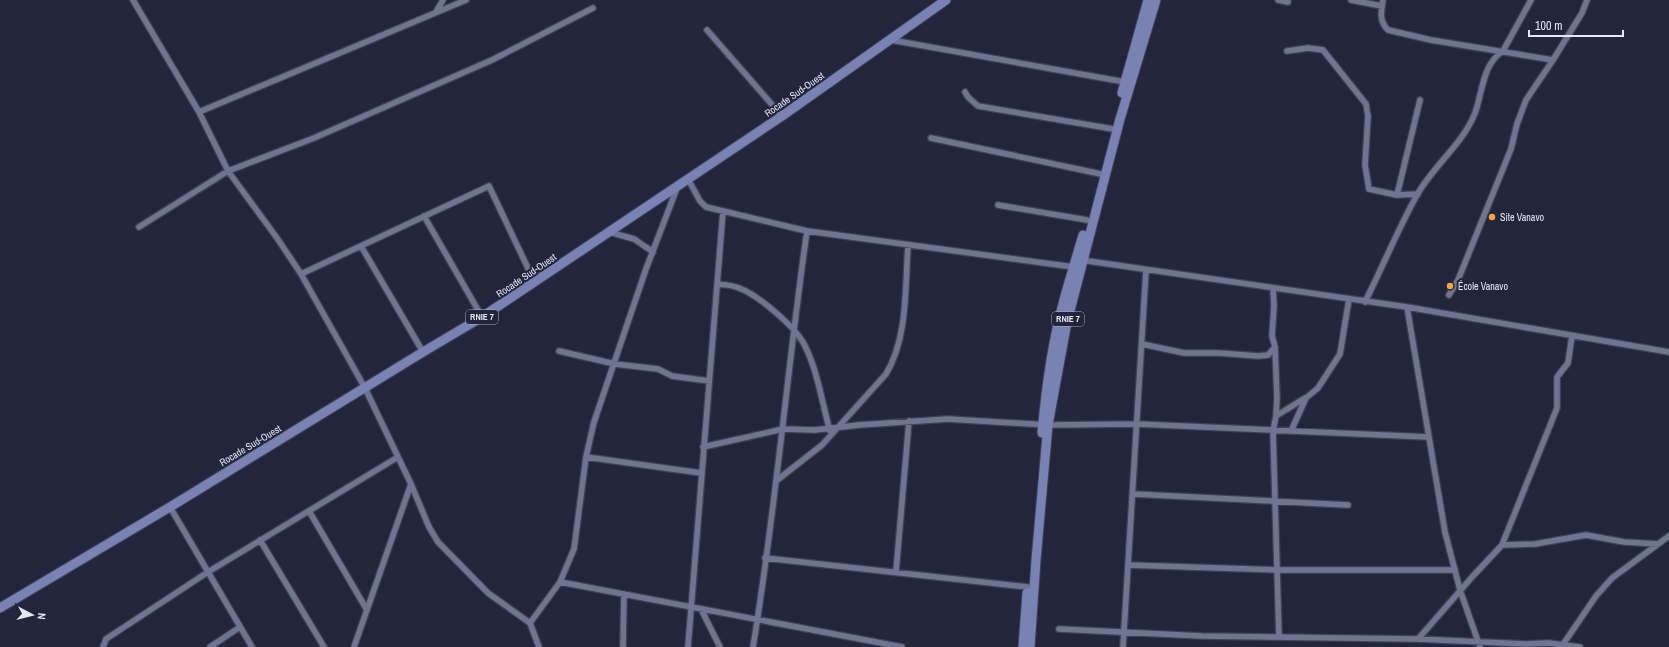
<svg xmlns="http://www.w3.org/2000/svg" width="1669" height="647" viewBox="0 0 1669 647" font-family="'Archivo Narrow',sans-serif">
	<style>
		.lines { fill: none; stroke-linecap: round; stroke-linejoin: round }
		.minor-casing { stroke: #3f4256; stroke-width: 8 }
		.primary-casing { stroke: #3f4256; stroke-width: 11 }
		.minor { stroke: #6f7590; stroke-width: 5.5 }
		.primary { stroke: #7882b3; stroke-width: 9 }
		.poi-dot { fill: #f6a247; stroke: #21263c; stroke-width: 1.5 }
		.labels { text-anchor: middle; stroke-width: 4; stroke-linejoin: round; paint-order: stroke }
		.shield { fill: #21263c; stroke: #a9adbe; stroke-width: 1 }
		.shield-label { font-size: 9px; font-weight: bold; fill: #e3e7f6 }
		.street-label { font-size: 10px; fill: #e3e7f6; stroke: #21263c }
		.poi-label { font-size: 10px; fill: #e3e7f6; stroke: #21263c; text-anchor: start }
	</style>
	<rect width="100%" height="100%" fill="#21263c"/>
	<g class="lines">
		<!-- minor casing -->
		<g class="minor-casing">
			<path id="minor" d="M 133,0 L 199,112 L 228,171 L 277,238 L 301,274 L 365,388 L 411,484 L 429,527 L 438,542 L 488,593 L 530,623 L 539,647
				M 1278,0 L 1288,2
				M 1351,0 L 1382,6
				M 1383,0 C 1381,12 1379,21 1388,30 L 1431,40 L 1553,60
				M 436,12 L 443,0
				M 707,30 L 782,116
				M 891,40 L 1125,82
				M 1287,51 L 1308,48 L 1323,50 L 1366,104 L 1368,116 L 1365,165 L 1369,189 L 1397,195 L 1418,194
				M 965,92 L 968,97 L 978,106 L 1113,129
				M 199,112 L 466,0
				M 931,138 L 1101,174
				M 688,179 L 700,201 L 706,207 L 807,231 L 1074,267
				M 1397,195 L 1420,100
				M 998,205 L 1087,220
				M 424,216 L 482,317
				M 139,227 L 228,171 L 314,138 L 492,60 L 593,8
				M 609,232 L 634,239 L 653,252
				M 361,246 L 423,352
				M 1081,260 L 1407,307 L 1669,352
				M 301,274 L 489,186 L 535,283
				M 718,284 C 725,285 732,285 739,288 C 758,295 796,327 805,346 C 818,372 822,403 830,431
				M 1273,288 L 1274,306 L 1272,336 L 1275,347 L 1277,398 L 1276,416 L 1273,431 L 1279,637
				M 1449,295 L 1458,280 L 1511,149 L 1517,124 L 1526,100 L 1553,60 L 1582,13 L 1587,0
				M 1365,302 C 1383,266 1398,229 1417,195 C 1433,166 1463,144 1475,113 C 1483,91 1482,65 1503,51 L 1531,0
				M 1407,307 L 1445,532 L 1460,590 L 1480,647
				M 1142,344 L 1184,353 L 1219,353 L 1258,356 L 1268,355 L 1275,347
				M 559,351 L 615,364 L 658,369 L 672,376 L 709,381
				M 1276,416 L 1305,398
				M 1291,431 L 1306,398 L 1318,388 L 1340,354 L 1349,299
				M 703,447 L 783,429 L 815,430 L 859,425 L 948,419 L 1048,425 L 1137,424 L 1428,437
				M 586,457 L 701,473
				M 776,481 L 822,445 L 886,374 C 908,338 905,287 908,246
				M 1133,494 L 1348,505
				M 170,507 L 252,647
				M 309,511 L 367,610
				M 260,540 L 324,647
				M 1502,545 L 1535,544 L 1586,535 L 1624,542 L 1658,544
				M 765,558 L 1028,587
				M 1128,565 L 1277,570 L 1455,570
				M 896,572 L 909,421
				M 560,582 L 902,647
				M 701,609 L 720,647
				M 530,623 L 560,582 L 574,549 L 586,457 L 594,422 L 646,269 L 677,188
				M 1059,629 L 1202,636 L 1418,639 L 1526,644 L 1548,643 L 1580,647
				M 1418,639 L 1473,576 L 1502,545 L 1557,408 L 1557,377 L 1568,363 L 1572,336
				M 1562,646 L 1596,596 L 1612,578 L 1669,536
				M 103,647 L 106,639 L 208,572 L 398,457
				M 210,647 L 240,627
				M 354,647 L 411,484
				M 623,647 L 624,594
				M 688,647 L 723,211
				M 753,647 C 776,509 787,370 807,231
				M 1123,647 L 1146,270"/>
		</g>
		<!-- primary casing -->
		<g class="primary-casing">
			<path id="primary" d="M 1122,93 L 1148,0
				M 1042,433 C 1046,388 1052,343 1064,300 C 1070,278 1077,256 1083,235
				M 0,608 L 170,507 L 423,352 L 482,317 L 782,116 L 946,0
				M 1023,647 L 1027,593
				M 1030,647 L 1036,560 L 1048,425 L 1067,322 L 1120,119 L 1156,0"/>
		</g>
		<!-- minor -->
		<use href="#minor" class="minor"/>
		<!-- primary -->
		<use href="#primary" class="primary"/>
	</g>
	<!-- markers -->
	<g class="poi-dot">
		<circle cx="1492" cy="217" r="4"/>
		<circle cx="1450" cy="286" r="4"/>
	</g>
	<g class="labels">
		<!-- shield labels -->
		<g class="shield">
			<rect x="466" y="310" width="32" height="14" rx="3"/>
			<rect x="1052" y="312" width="32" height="14" rx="3"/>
		</g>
		<g class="shield-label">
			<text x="482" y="320">RNIE 7</text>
			<text x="1068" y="322">RNIE 7</text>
		</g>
		<!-- street labels -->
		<g class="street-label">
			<text transform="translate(794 94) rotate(-35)" y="4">Rocade Sud-Ouest</text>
			<text transform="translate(526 275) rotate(-34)" y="4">Rocade Sud-Ouest</text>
			<text transform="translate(250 445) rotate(-31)" y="4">Rocade Sud-Ouest</text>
		</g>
		<!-- poi labels -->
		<g class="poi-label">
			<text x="1500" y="221">Site Vanavo</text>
			<text x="1458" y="290">École Vanavo</text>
		</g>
	</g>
	<!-- north arrow -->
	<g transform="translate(32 615) rotate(97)" stroke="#21263c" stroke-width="3" paint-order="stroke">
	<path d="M0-3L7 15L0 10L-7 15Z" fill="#e3e7f6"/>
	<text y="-6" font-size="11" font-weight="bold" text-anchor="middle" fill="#e3e7f6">N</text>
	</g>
	<!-- scale -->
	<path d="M1529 30v6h94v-6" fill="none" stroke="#e3e7f6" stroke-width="2"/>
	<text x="1535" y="30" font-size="12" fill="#e3e7f6" stroke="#21263c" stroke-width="3" paint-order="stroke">100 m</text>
</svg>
